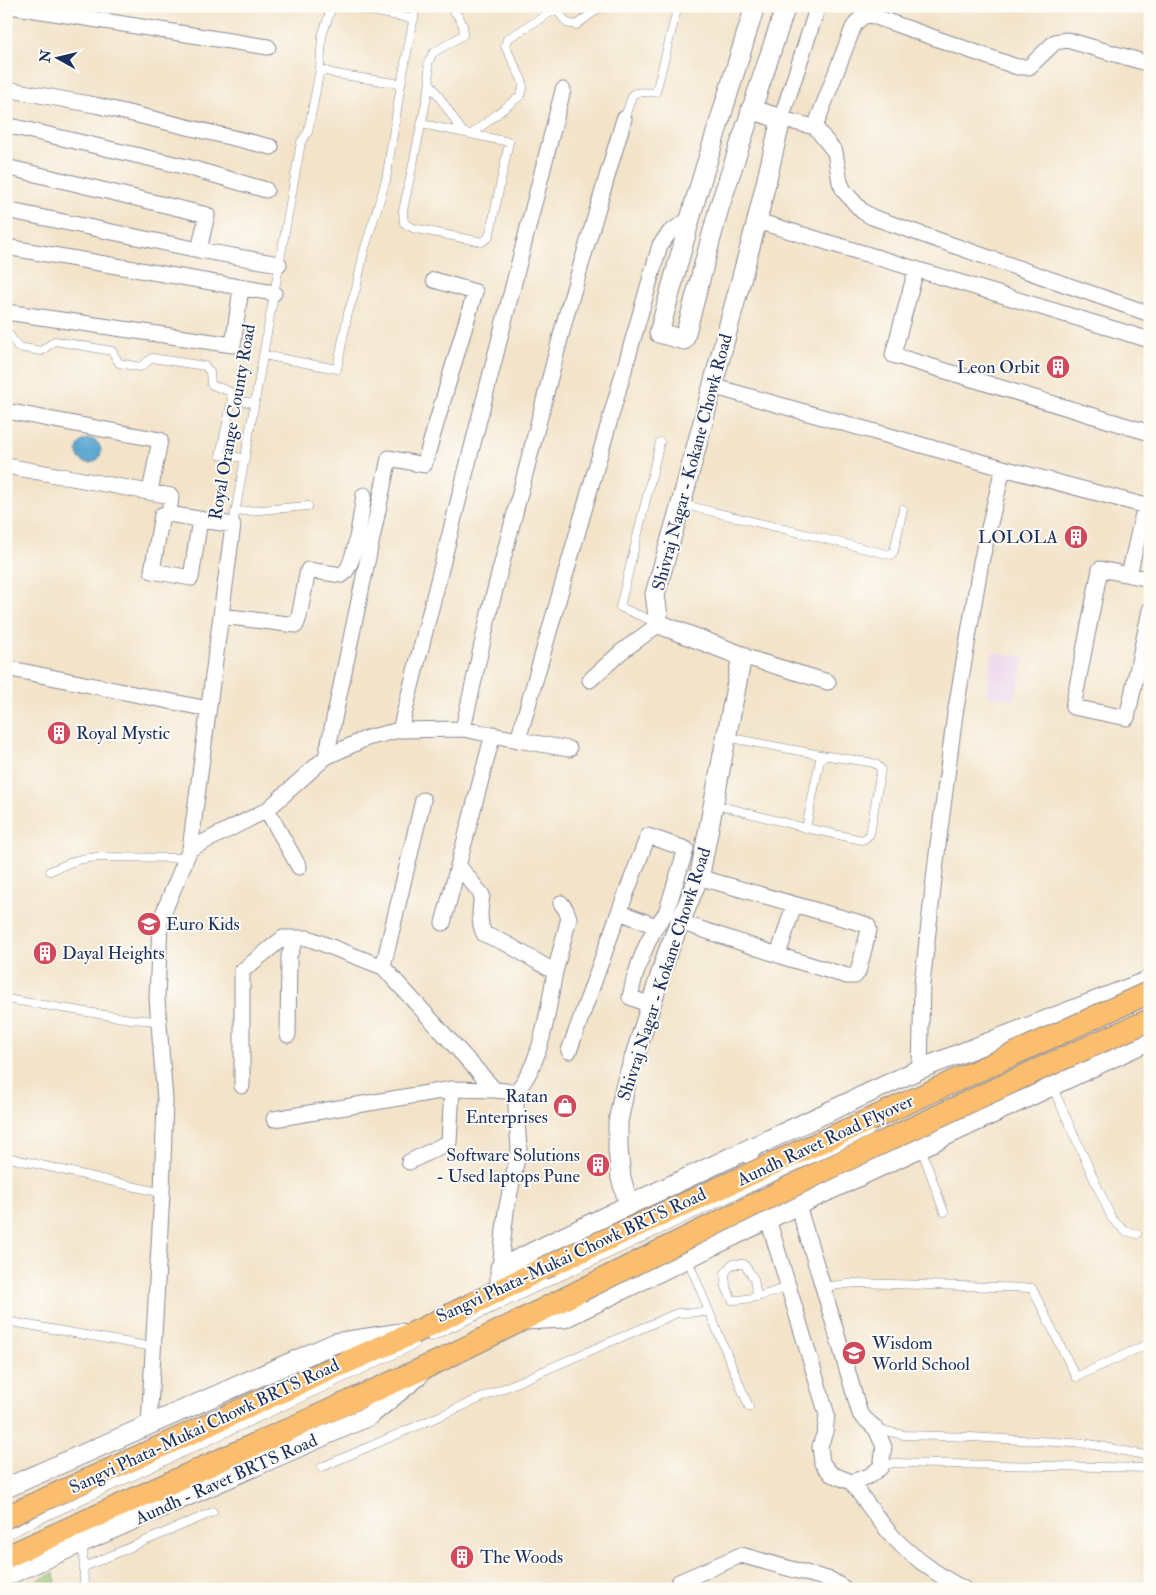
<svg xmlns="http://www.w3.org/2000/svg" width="1156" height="1595" viewBox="0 0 1156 1595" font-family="'IM FELL Double Pica',serif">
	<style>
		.built { fill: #ebd1eb }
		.green { fill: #9ec976; stroke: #5c7c6a }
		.water { fill: #56a4cf; stroke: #386a96 }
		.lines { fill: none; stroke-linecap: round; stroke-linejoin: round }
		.service-casing { stroke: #878994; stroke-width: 9 }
		.minor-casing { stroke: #878994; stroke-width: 17 }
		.tertiary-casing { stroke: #878994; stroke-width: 21 }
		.primary-casing { stroke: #878994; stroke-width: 24 }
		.service { stroke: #fff; stroke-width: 8 }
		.minor { stroke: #fff; stroke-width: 15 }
		.tertiary { stroke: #fff; stroke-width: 19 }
		.primary { stroke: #fbbd6e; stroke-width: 22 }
		.service-bridge-casing { stroke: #878994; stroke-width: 9; stroke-linecap: butt }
		.primary-bridge-casing { stroke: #878994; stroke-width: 24; stroke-linecap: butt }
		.service-bridge { stroke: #fff; stroke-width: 8 }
		.primary-bridge { stroke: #fbbd6e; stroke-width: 22 }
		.labels { text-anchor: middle; stroke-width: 4; stroke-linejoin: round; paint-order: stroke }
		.poi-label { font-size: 18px; fill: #1b2f5e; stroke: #fdfcf7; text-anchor: start }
		.street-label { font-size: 18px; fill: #1b2f5e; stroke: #fdfcf7 }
	</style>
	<rect width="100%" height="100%" fill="#fdfcf7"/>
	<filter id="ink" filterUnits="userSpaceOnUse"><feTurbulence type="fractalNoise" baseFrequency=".02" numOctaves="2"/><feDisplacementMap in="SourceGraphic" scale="10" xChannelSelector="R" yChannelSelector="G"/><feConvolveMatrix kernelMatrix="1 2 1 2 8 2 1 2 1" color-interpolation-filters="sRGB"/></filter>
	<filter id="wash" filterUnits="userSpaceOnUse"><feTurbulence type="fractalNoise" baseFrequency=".0096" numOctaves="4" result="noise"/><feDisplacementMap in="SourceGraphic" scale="20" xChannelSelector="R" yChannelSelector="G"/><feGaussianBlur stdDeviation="1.12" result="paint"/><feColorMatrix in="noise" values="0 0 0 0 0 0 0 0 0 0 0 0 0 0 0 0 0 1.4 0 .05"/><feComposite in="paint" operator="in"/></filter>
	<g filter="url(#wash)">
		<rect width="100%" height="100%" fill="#f3e3c9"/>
		<!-- built -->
		<path class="built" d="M 992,652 L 1025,657 L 1015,699 L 986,696 Z"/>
		<!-- green -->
		<path class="green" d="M 54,1573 L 56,1584 L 70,1586 L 72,1589 L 18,1589 Z"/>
		<!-- water -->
		<path class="water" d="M77 451a12 12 0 1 1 24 0a12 12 0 1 1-24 0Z"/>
	</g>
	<g filter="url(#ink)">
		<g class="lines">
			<!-- service casing -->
			<g class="service-casing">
				<path id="service" d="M 352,6 L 356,8 L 414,19
					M 556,9 L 567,23 L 576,25 L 602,6
					M 320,69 L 336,74 L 401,84
					M 430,83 L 462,131
					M 624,119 L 633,94 C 641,90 647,94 656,92 L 678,6
					M 422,124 L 509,142 L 491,229 L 488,238 L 482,242 L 413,228 L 404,223 L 403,211 L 430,83 L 428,63 L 433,53 L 463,35 C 466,23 457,15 449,6
					M 473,133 L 520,96 L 523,88 L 522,80 L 505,46 L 507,39 L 556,9 L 554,6
					M 6,330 L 18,347 L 41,351 L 55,341 L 112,351 L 119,363 L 140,367 L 152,358 L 205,366 L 210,372 L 211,384 C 216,388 224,388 230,392 L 232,400 L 220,455 L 244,458
					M 263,355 L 337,369 L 348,313 L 356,289 L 364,251 L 386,180 L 401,84 L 416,6
					M 232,400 L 254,403
					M 681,504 L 891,555 L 894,551 L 903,509
					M 235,512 L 308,506
					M 233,525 L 301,142 L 308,132 L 320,69 L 322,36 L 332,6
					M 657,623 L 620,607 L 660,442
					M 713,804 L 806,828 L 862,840 L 866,838 L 870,834 L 881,769 L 876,764 L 869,762 L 821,755 L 726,737
					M 806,828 L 821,755
					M 50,871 L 77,860 L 96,857 L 186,858
					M 6,999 L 130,1019 L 158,1021
					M 1052,1086 L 1112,1219 L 1125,1231 L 1137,1234
					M 921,1148 L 944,1212
					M 6,1157 L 162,1193
					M 687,1258 L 749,1407
					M 823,1287 L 855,1283 L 1032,1288 L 1076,1377 L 1150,1343
					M 757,1297 L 754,1279 L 744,1264 L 732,1264 L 725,1273 L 726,1287 L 732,1300 C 752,1300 770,1293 788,1287
					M 6,1321 L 153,1347
					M 431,1337 L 559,1277
					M 876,1429 L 904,1435 L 971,1437 L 1089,1444 L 1150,1456
					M 322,1467 L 677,1313 L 709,1312
					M 881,1467 L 893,1463 L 1150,1468
					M 6,1535 L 414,1345
					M 83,1543 L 84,1589
					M 84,1567 L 213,1512"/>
			</g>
			<!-- minor casing -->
			<g class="minor-casing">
				<path id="minor" d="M 10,6 L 268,47
					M 1150,64 L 1067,40 L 1055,42 L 1029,67 L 1017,67 L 870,15 C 861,16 857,21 853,28 L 815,127 L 835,152 L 840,182 L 844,191 L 862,211 L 872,217 L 1150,314
					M 6,89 L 95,105 L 271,147
					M 6,125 L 187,167 L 266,190
					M 815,127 L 781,119 L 818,6
					M 6,167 L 207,215 L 199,250 L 279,264
					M 6,210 L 199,250
					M 757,221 L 1150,340
					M 6,247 L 274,293
					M 916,270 L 893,355 L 1150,433
					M 6,312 L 233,345 L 241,288
					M 712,386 L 1003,468 L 981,562 L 955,714 L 938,845 L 922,984 L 920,1069
					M 6,411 L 160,440 L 150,492
					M 6,466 L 171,496 L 169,514 L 233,525 L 190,849 L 160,921 L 157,999 L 165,1100 L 162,1193 L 149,1425
					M 1003,468 L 1150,507
					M 169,514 L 162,515 L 152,571 L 191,578 L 200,519
					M 1129,575 L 1145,505
					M 1150,579 L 1100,569 L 1073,707 L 1127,718 L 1150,610
					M 221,616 L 296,625 L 299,617 L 308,570 L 342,575 C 356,566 361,512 364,495
					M 742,656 L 828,682
					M 6,668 L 208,709
					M 590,680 L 621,652 L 659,624
					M 463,729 L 490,609 L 566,316 L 624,119
					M 400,730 L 563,90
					M 518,740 L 660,245 L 670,232 L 691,218
					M 326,757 L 389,458 L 424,465 L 475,292 L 434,280
					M 267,810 L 299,867
					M 190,849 L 267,810 L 326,757 L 367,738 L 400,730 L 463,729 L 518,740 L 569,749
					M 458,865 L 482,895 C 480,910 478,921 484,934 L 507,944 L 555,972 C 548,1008 542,1066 515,1092
					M 619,912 L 648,836 L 686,849 L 666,913 L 656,926
					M 680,922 L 787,958 L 847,976 L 855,976 L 858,972 L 869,930 L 868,926 L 864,924 L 698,877
					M 443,923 L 493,734
					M 778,955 L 794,905
					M 383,967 L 423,800
					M 555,972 L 569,918 L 566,910 L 561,903
					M 288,1035 L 289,956 L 296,938
					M 569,1051 L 619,912 L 656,926 C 643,950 635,970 630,997 L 650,1005
					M 242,1086 L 242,971 L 283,938 L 308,938 L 383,967 L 495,1090 L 515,1092 L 519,1149 L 506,1211 L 500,1268
					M 274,1119 L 452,1089 L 495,1090
					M 749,1150 L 768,1219 L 827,1415 L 825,1432 L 820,1446 L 822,1463 L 831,1474 L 851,1482 L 869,1476 L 881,1467 L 884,1447 L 876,1429 L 860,1414 L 823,1287 L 795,1196
					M 409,1162 L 449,1142 L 452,1089
					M 851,1482 C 863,1498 875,1515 888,1531 C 905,1552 940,1577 964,1589
					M 676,1589 L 679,1582 L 741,1555 L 831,1580 L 845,1589"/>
			</g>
			<!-- tertiary casing -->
			<g class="tertiary-casing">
				<path id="tertiary" d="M 755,6 L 695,201 L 659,333 L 684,340 L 719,208 L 786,6
					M 629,1205 L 621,1178 L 618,1149 L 618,1122 L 625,1087 L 667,954 L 700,874 L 742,656 L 659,624 L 655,594 L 681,504 L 731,317 L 757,221 L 781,119 L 751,109
					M 500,1289 L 500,1268 L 629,1205 L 920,1069 L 1150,980
					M 524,1320 L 564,1318 L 768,1219 L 1150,1040
					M 6,1488 L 335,1343 L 401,1333
					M 6,1576 L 369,1416 L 418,1376"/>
			</g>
			<!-- primary casing -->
			<g class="primary-casing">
				<path id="primary" d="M 6,1517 L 322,1373 L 420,1330 L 542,1269
					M 6,1557 L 435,1363 L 580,1291"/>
			</g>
			<!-- service -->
			<use href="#service" class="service"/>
			<!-- minor -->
			<use href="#minor" class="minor"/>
			<!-- tertiary -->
			<use href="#tertiary" class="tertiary"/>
			<!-- primary -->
			<use href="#primary" class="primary"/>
			<!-- service-bridge casing -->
			<g class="service-bridge-casing">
				<path id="service-bridge" d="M 559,1277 L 869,1132"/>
			</g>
			<!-- primary-bridge casing -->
			<g class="primary-bridge-casing">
				<path id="primary-bridge" d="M 542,1269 L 1150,992
					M 580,1291 C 768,1197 957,1104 1150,1020"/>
			</g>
			<!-- service-bridge -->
			<use href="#service-bridge" class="service-bridge"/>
			<!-- primary-bridge -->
			<use href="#primary-bridge" class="primary-bridge"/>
		</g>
	</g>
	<!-- icons -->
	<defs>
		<g id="building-disc" transform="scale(1.25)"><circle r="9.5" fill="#d1495b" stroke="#fdfcf7"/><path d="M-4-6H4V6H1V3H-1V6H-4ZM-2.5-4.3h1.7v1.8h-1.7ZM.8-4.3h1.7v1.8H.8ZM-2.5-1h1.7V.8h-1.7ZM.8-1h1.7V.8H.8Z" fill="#fff"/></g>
		<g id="school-disc" transform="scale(1.25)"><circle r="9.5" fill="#d1495b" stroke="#fdfcf7"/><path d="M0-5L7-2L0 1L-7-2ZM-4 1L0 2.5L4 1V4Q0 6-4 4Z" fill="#fff"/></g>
		<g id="shop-disc" transform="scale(1.25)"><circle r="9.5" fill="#d1495b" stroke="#fdfcf7"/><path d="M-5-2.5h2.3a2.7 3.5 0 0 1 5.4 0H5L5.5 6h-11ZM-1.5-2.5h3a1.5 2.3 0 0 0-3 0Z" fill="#fff"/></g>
	</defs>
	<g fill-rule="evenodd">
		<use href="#building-disc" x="1058" y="367"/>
		<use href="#building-disc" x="1076" y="537"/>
		<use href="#building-disc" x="59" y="733"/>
		<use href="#school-disc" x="149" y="924"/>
		<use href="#building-disc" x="45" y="953"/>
		<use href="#shop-disc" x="565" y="1106"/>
		<use href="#building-disc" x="598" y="1165"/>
		<use href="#school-disc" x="854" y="1353"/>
		<use href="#building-disc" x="462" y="1557"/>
	</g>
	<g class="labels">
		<!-- poi labels -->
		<g class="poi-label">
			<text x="1040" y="373" text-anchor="end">Leon Orbit</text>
			<text x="1058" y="543" text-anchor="end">LOLOLA</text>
			<text x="76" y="739">Royal Mystic</text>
			<text x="166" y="930">Euro Kids</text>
			<text x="62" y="959">Dayal Heights</text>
			<text x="548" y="1102" text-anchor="end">Ratan<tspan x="548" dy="21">Enterprises</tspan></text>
			<text x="580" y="1161" text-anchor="end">Software Solutions<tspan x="580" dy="21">- Used laptops Pune</tspan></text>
			<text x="872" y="1349">Wisdom<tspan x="872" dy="21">World School</tspan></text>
			<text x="480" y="1563">The Woods</text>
		</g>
		<!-- street labels -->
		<g class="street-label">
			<text transform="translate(232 422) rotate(-80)" y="6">Royal Orange County Road</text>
			<text transform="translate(692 462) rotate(-75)" y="6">Shivraj Nagar - Kokane Chowk Road</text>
			<text transform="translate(664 974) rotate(-72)" y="6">Shivraj Nagar - Kokane Chowk Road</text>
			<text transform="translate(825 1140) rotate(-25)" y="6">Aundh Ravet Road Flyover</text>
			<text transform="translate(571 1255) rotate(-25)" y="6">Sangvi Phata-Mukai Chowk BRTS Road</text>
			<text transform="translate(204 1426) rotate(-25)" y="6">Sangvi Phata-Mukai Chowk BRTS Road</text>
			<text transform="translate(226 1479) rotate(-24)" y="6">Aundh - Ravet BRTS Road</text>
		</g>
	</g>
	<!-- margin -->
	<rect width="1156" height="1595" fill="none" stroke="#fdfcf7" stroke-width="25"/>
	<!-- north arrow -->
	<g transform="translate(58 58) rotate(278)" stroke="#fdfcf7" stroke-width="4" paint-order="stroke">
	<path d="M0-4L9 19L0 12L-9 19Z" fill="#1b2f5e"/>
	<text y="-8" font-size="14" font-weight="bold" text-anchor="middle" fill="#1b2f5e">N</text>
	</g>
</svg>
